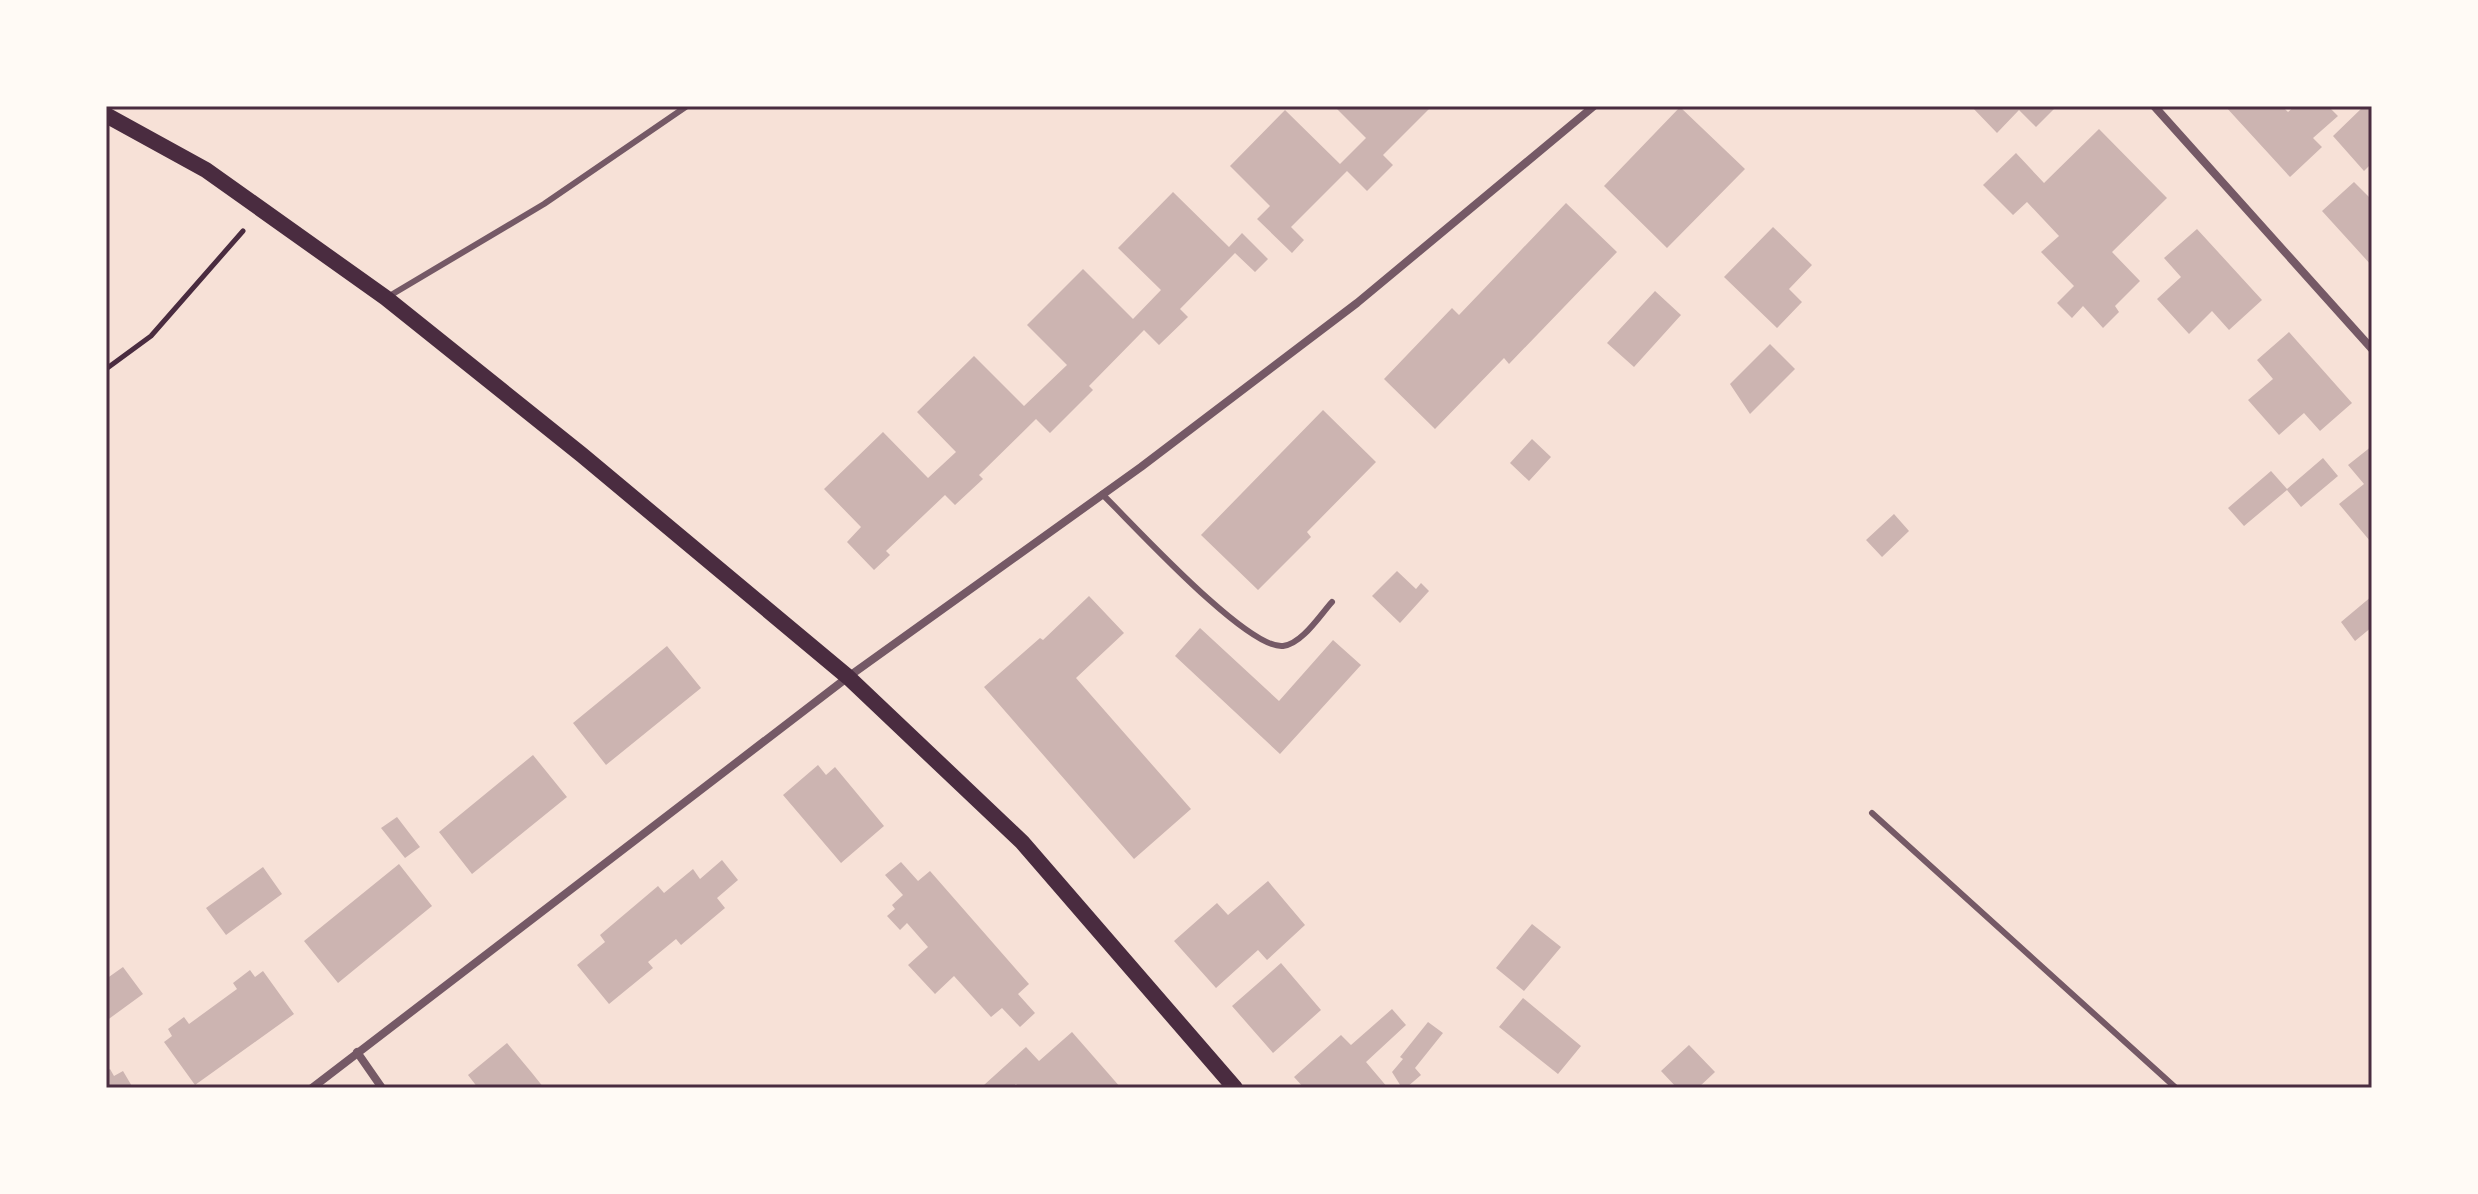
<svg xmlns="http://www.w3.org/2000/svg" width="2478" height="1194" viewBox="0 0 2478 1194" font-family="Helvetica,sans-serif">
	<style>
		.building { fill: #ccb4b1 }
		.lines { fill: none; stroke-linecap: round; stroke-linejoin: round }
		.path { stroke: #4a2c40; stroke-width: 5 }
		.service { stroke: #755966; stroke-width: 6 }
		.minor { stroke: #755966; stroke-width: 8 }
		.secondary { stroke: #4a2c40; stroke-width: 16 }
		.neatline { fill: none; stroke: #4a2c40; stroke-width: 3 }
	</style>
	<rect width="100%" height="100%" fill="#f7e1d7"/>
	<!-- building -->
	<path class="building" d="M 1334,106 L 1432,106 L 1383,155 L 1393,165 L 1367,191 L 1347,171 L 1291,227 L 1304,240 L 1292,253 L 1257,219 L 1270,206 L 1230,166 L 1285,110 L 1340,164 L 1366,138 Z
		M 1971,106 L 2057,106 L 2036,127 L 2019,110 L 1997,133 Z
		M 2225,106 L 2282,106 L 2288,112 L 2295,106 L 2328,106 L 2338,116 L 2313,138 L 2322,147 L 2290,177 Z
		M 2364,106 L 2372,106 L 2372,163 L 2364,171 L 2333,136 Z
		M 1680,107 L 1745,169 L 1667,248 L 1604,186 Z
		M 2099,129 L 2167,198 L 2112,252 L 2140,281 L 2115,306 L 2119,312 L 2103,328 L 2083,306 L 2072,318 L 2057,303 L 2074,286 L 2041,252 L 2059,236 L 2027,202 L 2013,215 L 1983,185 L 2016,153 L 2044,183 Z
		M 2354,182 L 2372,200 L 2372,266 L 2322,211 Z
		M 1173,192 L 1229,247 L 1242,233 L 1268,259 L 1255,272 L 1235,253 L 1180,309 L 1188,317 L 1159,345 L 1144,330 L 1089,386 L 1093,390 L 1050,433 L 1036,419 L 979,475 L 983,479 L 955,505 L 945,495 L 886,551 L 890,555 L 874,570 L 847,542 L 861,527 L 824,489 L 883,432 L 928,478 L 956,452 L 917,412 L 974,356 L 1024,406 L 1067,365 L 1027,325 L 1083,269 L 1133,319 L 1161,290 L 1118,248 Z
		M 1566,203 L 1617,252 L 1509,364 L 1504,358 L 1435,429 L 1384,379 L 1452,308 L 1459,315 Z
		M 1773,227 L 1812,265 L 1789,289 L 1802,302 L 1777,328 L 1724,277 Z
		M 2197,229 L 2262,300 L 2229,330 L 2212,311 L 2189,334 L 2157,299 L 2181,277 L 2164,258 Z
		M 1655,291 L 1681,315 L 1634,367 L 1607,343 Z
		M 2289,332 L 2352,403 L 2320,431 L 2304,413 L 2279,435 L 2248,400 L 2273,379 L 2257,360 Z
		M 1770,344 L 1795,369 L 1750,414 L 1730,384 Z
		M 1323,410 L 1376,462 L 1307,532 L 1311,537 L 1258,590 L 1201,535 Z
		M 1532,439 L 1551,457 L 1529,481 L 1510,463 Z
		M 2372,446 L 2372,539 L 2370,541 L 2339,504 L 2364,484 L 2348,465 Z
		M 2323,458 L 2338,476 L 2301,507 L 2287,490 L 2244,526 L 2228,508 L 2271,471 L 2287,489 Z
		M 1894,514 L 1909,531 L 1882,557 L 1866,540 Z
		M 1397,571 L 1416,589 L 1421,583 L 1429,591 L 1400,623 L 1372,596 Z
		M 1089,596 L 1124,633 L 1076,678 L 1191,809 L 1134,859 L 984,687 L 1040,638 L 1043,640 Z
		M 2372,596 L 2372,627 L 2355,641 L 2341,622 Z
		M 1200,628 L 1279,701 L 1333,640 L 1361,665 L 1280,754 L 1175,656 Z
		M 667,646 L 701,688 L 606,765 L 573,723 Z
		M 533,755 L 567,797 L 472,874 L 439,832 Z
		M 818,765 L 826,775 L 835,767 L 884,826 L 841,863 L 783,795 Z
		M 397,817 L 420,847 L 405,858 L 381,828 Z
		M 722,860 L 738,880 L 717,898 L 725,908 L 681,945 L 676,939 L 648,962 L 653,968 L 609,1004 L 577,965 L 605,942 L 600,935 L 658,886 L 664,893 L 693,869 L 700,879 Z
		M 901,862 L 918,881 L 930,871 L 1029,984 L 1018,994 L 1035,1013 L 1020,1027 L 1002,1008 L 991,1017 L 954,976 L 935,994 L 908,965 L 928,947 L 907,923 L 900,930 L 887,916 L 895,909 L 892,905 L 903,895 L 885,875 Z
		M 399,864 L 432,906 L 338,983 L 304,941 Z
		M 263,867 L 282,894 L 226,935 L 206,908 Z
		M 1268,881 L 1305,925 L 1267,960 L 1258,950 L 1216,988 L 1174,941 L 1217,903 L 1228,915 Z
		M 1532,924 L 1561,947 L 1524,991 L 1496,968 Z
		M 1281,963 L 1321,1010 L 1273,1053 L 1232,1006 Z
		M 123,967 L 143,994 L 106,1021 L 106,979 Z
		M 250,970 L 255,977 L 263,971 L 294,1014 L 195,1085 L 164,1042 L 172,1036 L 168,1029 L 184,1017 L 189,1024 L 237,989 L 233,983 Z
		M 1523,998 L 1581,1046 L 1558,1074 L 1499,1027 Z
		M 1392,1009 L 1406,1025 L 1366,1062 L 1388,1088 L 1304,1088 L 1294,1077 L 1341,1035 L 1351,1045 Z
		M 1428,1022 L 1443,1033 L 1415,1068 L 1421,1075 L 1406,1088 L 1402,1088 L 1392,1072 L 1403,1059 L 1400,1057 Z
		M 1072,1032 L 1121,1088 L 1020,1088 L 1016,1084 L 1011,1088 L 987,1088 L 984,1085 L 1026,1047 L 1039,1061 Z
		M 507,1043 L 532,1073 L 544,1088 L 478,1088 L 468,1075 Z
		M 1689,1045 L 1715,1072 L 1698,1088 L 1677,1088 L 1661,1071 Z
		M 110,1069 L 114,1076 L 123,1071 L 133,1088 L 106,1088 L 106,1071 Z"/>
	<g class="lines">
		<!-- path -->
		<path class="path" d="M 106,369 L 151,336 L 243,231"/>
		<!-- service -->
		<path class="service" d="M 386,298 L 544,204 L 687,106
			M 1102,494 C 1131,522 1247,650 1283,646 C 1302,644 1320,615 1332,602
			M 1872,813 L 2176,1088"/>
		<!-- minor -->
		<path class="minor" d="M 2154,106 L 2372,349
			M 357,1052 L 382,1088
			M 312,1088 L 848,677 L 1141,467 L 1357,303 L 1594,106"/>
		<!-- secondary -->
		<path class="secondary" d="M 106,115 L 206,170 L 386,298 L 582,455 L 848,677 L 1022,842 L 1235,1088"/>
	</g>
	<!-- border -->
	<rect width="2478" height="1194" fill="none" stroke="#fffaf5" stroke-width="216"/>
	<rect x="108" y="108" width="2262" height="978" class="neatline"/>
</svg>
